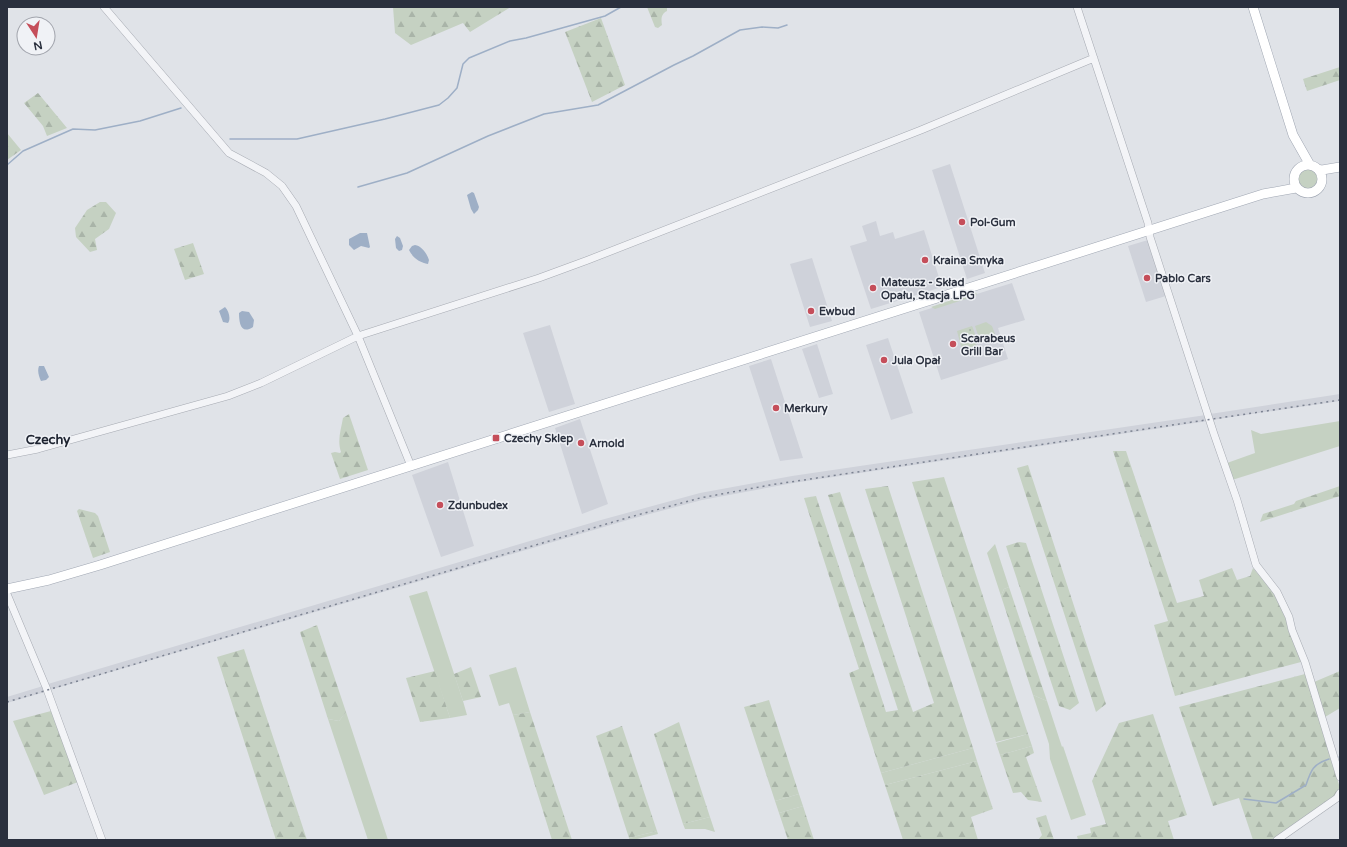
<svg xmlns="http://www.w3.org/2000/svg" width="1347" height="847" viewBox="0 0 1347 847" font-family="'Varela Round',sans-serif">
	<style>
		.built { fill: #cfd2da }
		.grass { fill: #c5d1c2 }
		.forest { fill: url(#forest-firs) }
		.park { fill: url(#park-dots) }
		.water { fill: #9eafc6 }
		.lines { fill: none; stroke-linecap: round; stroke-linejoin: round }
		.stream { stroke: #9eafc6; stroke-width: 1.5 }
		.minor-casing { stroke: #a6aab2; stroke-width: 8 }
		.major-casing { stroke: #a0a7b3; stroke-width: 10 }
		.minor { stroke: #f3f4f7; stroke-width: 7 }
		.major { stroke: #fff; stroke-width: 9 }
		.rail { stroke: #7b8291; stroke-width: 1.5; stroke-dasharray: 2 4; stroke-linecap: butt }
		.poi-dot { fill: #c54e5a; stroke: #f0f2f6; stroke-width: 1.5 }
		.labels { text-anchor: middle; stroke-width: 3; stroke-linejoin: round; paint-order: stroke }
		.poi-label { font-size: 11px; font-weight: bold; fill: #2a303e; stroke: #f0f2f6; text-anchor: start }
		.quarter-label { font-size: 13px; font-weight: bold; fill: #1c222f; stroke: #f0f2f6 }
	</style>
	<defs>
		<pattern id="forest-firs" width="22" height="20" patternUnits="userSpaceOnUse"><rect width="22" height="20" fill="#c5d1c2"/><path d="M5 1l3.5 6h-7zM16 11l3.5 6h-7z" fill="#a9b4a8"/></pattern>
		<pattern id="park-dots" width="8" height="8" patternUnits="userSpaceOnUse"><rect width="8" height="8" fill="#c5d1c2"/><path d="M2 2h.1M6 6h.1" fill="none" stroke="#a9b4a8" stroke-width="1.8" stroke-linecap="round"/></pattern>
	</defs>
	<rect width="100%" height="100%" fill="#e0e3e8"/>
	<!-- built -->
	<path class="built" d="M 950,164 L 985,273 L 967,279 L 932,170 Z
		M 876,221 L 880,236 L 893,232 L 895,239 L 924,230 L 942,287 L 871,309 L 850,246 L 867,241 L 862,226 Z
		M 1148,240 L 1166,296 L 1146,302 L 1128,246 Z
		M 812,258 L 832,321 L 810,327 L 790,264 Z
		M 1012,283 L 1025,320 L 998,328 L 1008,359 L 941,380 L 919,312 Z
		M 550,325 L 575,404 L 549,412 L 523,333 Z
		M 888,338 L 913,413 L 891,420 L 866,345 Z
		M 817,344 L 833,394 L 819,398 L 802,349 Z
		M 771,359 L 803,458 L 780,461 L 749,366 Z
		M 1340,394 L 1340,401 L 1212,420 L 1210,414 Z
		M 1206,415 L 1208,421 L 793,483 L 702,500 L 631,519 L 50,690 L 48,684 L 601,520 L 700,493 L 792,476 Z
		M 580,419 L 608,504 L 582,514 L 555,428 Z
		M 448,462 L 474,546 L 441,557 L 412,475 Z
		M 43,686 L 45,692 L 7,703 L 7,697 Z"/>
	<!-- grass -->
	<path class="grass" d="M1298 179a10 10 0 1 1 20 0a10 10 0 1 1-20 0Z
		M 975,292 L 977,294 L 975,296 L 935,309 L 931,307 Z
		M 986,322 L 992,326 L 995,334 L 983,339 L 979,338 L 975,326 Z
		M 972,326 L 973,328 L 977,340 L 976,346 L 962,350 L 957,331 Z
		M 1340,421 L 1340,446 L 1232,480 L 1227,463 L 1255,453 L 1251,430 L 1261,434 Z
		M 995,544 L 1009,587 L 1004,589 L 1001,596 L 987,553 Z
		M 427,591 L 463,701 L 467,715 L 450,718 L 409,596 Z
		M 516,667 L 530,712 L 513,715 L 509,703 L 499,706 L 489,675 Z
		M 1033,695 L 1047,701 L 1062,747 L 1063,746 L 1086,815 L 1071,820 L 1050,759 L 1049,744 Z
		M 346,712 L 388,840 L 368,840 L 328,719 L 339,721 Z
		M 1028,734 L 1032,746 L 1000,755 L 996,743 Z
		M 973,748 L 977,761 L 885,785 L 881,773 Z
		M 799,794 L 803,806 L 779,813 L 775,801 Z
		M 710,817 L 715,832 L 705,829 L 685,829 L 683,824 Z
		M 657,831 L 658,834 L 633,840 L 630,840 L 629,838 Z"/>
	<!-- forest -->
	<path class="forest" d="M 393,7 L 511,7 L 470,32 L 463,23 L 411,45 L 395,33 Z
		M 647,7 L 667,7 L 667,11 C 661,14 661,19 662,25 L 658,28 L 655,27 Z
		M 601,18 L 625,85 L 592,102 L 565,32 Z
		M 1340,67 L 1340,80 L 1307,91 L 1303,79 Z
		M 38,93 L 67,128 L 47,136 L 43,126 L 24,103 Z
		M 7,133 L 21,150 L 7,160 Z
		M 100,202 L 106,202 L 116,213 L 109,229 L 95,239 L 97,250 L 90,252 L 76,237 L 75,228 L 87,210 Z
		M 193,243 L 204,274 L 185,280 L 174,249 Z
		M 349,414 L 368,470 L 340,479 L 331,453 L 335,452 L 340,453 L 341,452 C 337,440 341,430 343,418 Z
		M 1113,451 L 1126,451 L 1177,603 L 1204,596 L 1199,580 L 1232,568 L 1237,580 L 1250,576 L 1253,568 L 1273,592 L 1286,619 L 1301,662 L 1175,696 L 1154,625 L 1168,621 Z
		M 1028,465 L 1106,704 L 1096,712 L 1017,468 Z
		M 944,477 L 1028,734 L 996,742 L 912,482 Z
		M 888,486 L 973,748 L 881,773 L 849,673 L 859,669 L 804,498 L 816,496 L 886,712 L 898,710 L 828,495 L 840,492 L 913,712 L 934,703 L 865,489 Z
		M 1340,486 L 1340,496 L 1260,522 L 1263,514 L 1294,504 L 1296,501 Z
		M 79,509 L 95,513 L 98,516 L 110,552 L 93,558 L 77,511 Z
		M 1019,542 L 1026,543 L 1079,703 L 1070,710 L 1059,706 L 1006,546 Z
		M 1009,587 L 1047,701 L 1033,695 L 1001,596 L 1004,589 Z
		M 317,625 L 346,712 L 339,721 L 328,719 L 300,632 Z
		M 244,649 L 307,840 L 276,840 L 217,657 Z
		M 471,667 L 481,697 L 463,701 L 454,674 Z
		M 435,671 L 450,718 L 420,722 L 406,678 Z
		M 1340,671 L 1340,708 L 1325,717 L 1314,682 Z
		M 1305,674 L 1340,788 L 1334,796 L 1272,840 L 1253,840 L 1239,798 L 1213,806 L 1179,707 Z
		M 769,700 L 799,794 L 775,801 L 744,707 Z
		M 51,711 L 78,782 L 44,795 L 13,721 Z
		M 530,712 L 572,840 L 552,840 L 513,715 Z
		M 1153,714 L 1187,815 L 1168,821 L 1174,840 L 1078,840 L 1077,836 L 1091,833 L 1090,828 L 1106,824 L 1092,781 L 1119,723 Z
		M 679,722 L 710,817 L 683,824 L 654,734 Z
		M 622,726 L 657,831 L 629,838 L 596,736 Z
		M 1032,746 L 1034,753 L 1026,757 L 1042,802 L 1028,800 L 1021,792 L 1013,793 L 1000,755 Z
		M 977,761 L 993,809 L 971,817 L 978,840 L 903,840 L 885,785 Z
		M 803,806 L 814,840 L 788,840 L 779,813 Z
		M 1046,815 L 1054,840 L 1038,840 L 1042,835 L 1036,818 Z"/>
	<!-- park -->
	<path class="park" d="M 971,328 L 976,342 L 967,345 L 963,330 Z"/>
	<!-- water -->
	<path class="water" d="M 472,192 L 474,193 L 479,207 L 478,210 L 474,214 L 471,209 L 467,195 Z
		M 360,233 L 367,233 L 370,247 L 369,248 L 361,246 L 354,250 L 349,245 L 349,239 Z
		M 397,236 L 400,238 L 403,246 L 402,250 L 399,251 L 396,248 L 395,239 Z
		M 415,245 C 422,246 427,254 429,260 L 428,264 C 420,263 412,257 409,250 L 412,246 Z
		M 225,307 C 229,311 231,319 228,323 L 223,322 L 219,311 Z
		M 242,311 L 249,312 L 254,320 L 253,327 C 241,335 239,323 239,313 Z
		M 39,366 L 44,366 L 49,377 L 46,380 L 41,381 C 39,377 37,371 39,366 Z"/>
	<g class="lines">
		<!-- stream -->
		<path class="stream" d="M 230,139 L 297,139 L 385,119 L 439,105 L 448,98 L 457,88 L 463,64 L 469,58 L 510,41 L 526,38 L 605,16 L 621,7
			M 7,165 L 23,151 L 73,129 L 95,130 L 140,121 L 181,108
			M 358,187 L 407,173 L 488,136 L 544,114 L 598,105 L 674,65 L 693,56 L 740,30 L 762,27 L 778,28 L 787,25
			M 1339,757 L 1340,757
			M 1244,799 L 1276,803 L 1306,785 C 1311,770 1313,764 1329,759"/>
		<!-- minor casing -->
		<g class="minor-casing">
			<path id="minor" d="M 104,7 L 229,153 L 266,173 L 282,186 L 296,206 L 358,336 L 411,466
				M 1077,7 L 1148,223 L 1150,237 L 1214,434 L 1237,500 L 1256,565 L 1277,592 L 1289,617 L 1292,630 L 1305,662 L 1340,777
				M 7,455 L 38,449 L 228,396 L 261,383 L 358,336 L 539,278 L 588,260 L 921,130 L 1094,58
				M 7,594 L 46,687 L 102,840
				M 1277,840 L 1337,798 L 1340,793"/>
		</g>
		<!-- major casing -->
		<g class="major-casing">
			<path id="major" d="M 1253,7 L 1293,135 L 1310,165
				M1294 179a14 14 0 1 1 28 0a14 14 0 1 1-28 0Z
				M 1318,169 L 1322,170 L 1340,167
				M 7,589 L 49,580 L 100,565 L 1263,194 L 1296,188"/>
		</g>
		<!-- minor -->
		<use href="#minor" class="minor"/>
		<!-- major -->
		<use href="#major" class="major"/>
		<!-- rail -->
		<path class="rail" d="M 7,702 L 630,517 L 700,498 L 770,485 L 1340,400"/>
	</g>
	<!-- markers -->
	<g class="poi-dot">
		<circle cx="962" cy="222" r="4"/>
		<circle cx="925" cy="260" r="4"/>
		<circle cx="1147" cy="278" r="4"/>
		<circle cx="873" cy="288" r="4"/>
		<circle cx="811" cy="311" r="4"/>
		<circle cx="953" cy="344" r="4"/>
		<circle cx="884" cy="360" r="4"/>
		<circle cx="776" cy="408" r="4"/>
		<rect x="492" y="434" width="8" height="8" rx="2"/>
		<circle cx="581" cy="443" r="4"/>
		<circle cx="440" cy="505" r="4"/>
	</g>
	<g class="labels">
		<!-- poi labels -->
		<g class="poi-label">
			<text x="970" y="226">Pol-Gum</text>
			<text x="933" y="264">Kraina Smyka</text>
			<text x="1155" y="282">Pablo Cars</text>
			<text x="881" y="286">Mateusz - Skład<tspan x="881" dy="13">Opału, Stacja LPG</tspan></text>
			<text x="819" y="315">Ewbud</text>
			<text x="961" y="342">Scarabeus<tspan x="961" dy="13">Grill Bar</tspan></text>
			<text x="892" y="364">Jula Opał</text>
			<text x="784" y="412">Merkury</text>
			<text x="504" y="442">Czechy Sklep</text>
			<text x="589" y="447">Arnold</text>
			<text x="448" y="509">Zdunbudex</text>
		</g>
		<!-- quarter labels -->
		<g class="quarter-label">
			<text x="48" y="444">Czechy</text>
		</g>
	</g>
	<!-- border -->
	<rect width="1347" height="847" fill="none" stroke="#2a303e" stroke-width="16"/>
	<!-- north arrow -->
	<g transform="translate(36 36) rotate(168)"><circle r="19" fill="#f0f2f6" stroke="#a1a4ac"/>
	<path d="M0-3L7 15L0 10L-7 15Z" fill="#c54e5a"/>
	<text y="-6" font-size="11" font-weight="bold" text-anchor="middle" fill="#2a303e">N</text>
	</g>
</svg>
